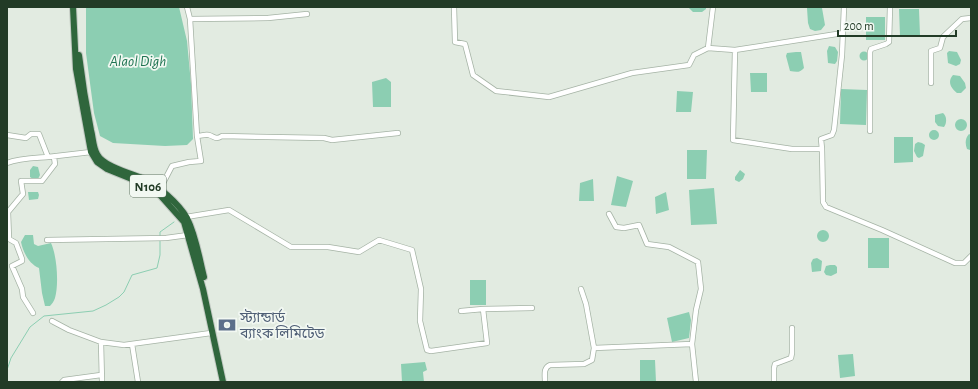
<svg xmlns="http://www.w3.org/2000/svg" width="978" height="389" viewBox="0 0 978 389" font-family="'Alegreya Sans','Noto Sans Bengali',sans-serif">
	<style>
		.water { fill: #8cceb2 }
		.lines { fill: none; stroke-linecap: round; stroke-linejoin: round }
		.stream { stroke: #8cceb2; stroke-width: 1 }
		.minor-casing { stroke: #a5b3a5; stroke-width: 6 }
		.highway-casing { stroke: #c1c8c2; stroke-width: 8 }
		.minor { stroke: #fff; stroke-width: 4.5 }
		.highway { stroke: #2f663c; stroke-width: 6 }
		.labels { text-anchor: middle; stroke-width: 3.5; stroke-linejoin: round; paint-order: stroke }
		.shield { fill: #f2f8f2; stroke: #607463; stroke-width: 1 }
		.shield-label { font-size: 13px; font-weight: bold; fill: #223b26 }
		.service-label { font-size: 14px; fill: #4e5e75; stroke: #f2f8f2; text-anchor: start }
		.water-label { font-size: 15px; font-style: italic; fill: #1f7452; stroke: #f2f8f2 }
	</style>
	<rect width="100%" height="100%" fill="#e2ebe1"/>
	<!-- water -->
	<path class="water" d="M 86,7 L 179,7 L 187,41 L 191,84 L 193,139 L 187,145 L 165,146 L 113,143 L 100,136 L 94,113 L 86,53 Z
		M 688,7 L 706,7 L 706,9 L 702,12 L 693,12 Z
		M 810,7 L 822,8 L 825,25 L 821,30 L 815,31 L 810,29 L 808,23 L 807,8 Z
		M 899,9 L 919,9 L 920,35 L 900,36 Z
		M 866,17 L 885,17 L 885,40 L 866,40 Z
		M 829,46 L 835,47 L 838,52 L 837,61 L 835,64 L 828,63 L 827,51 Z
		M 949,51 L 957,52 L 961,60 L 960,64 L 956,66 L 948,63 L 947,53 Z
		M859.5 56a4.5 4.5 0 1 1 9 0a4.5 4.5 0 1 1-9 0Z
		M 796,52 L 801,52 L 804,68 C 800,73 796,72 790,71 L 786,56 L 787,53 Z
		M 750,73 L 767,73 L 767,92 L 751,92 Z
		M 953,75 L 960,76 L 965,83 L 966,88 L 961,93 L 957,93 C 951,88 947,82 953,75 Z
		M 386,78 L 391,82 L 391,107 L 373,107 L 372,82 Z
		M 841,89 L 867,90 L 866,125 L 840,124 Z
		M 677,91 L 693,92 L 691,112 L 676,112 Z
		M 943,113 C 947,116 947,123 944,127 L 938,126 L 935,122 L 935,115 Z
		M955 125a6 6 0 1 1 12 0a6 6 0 1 1-12 0Z
		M929 135a5 5 0 1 1 10 0a5 5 0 1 1-10 0Z
		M 969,134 L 971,135 L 970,150 L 967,149 C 965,144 965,138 969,134 Z
		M 894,137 L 913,137 L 913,162 L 894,163 Z
		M 918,142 L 922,143 L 925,145 L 923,156 L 919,158 L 917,157 L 914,151 L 915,144 Z
		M 687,150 L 707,150 L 706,179 L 687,179 Z
		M 33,166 L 38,167 L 40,175 L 38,179 L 33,179 L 30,177 L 30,170 Z
		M 740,170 L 745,174 L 743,179 L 739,182 L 735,180 L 735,177 Z
		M 617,176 L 633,181 L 626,207 L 611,205 Z
		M 593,179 L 594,201 L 579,201 L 580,183 Z
		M 714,188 L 717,224 L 691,225 L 689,190 Z
		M 28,192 L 38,192 L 39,195 L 38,199 L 29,200 Z
		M 666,192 L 669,210 L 656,214 L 655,197 Z
		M817 236a6 6 0 1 1 12 0a6 6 0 1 1-12 0Z
		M 25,235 L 33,235 L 34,244 L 38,246 L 51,243 C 57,256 59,284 55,298 C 54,301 52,304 50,306 L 45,306 L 42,293 L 39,268 C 29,264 23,252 21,242 Z
		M 868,238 L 889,238 L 889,268 L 868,268 Z
		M 817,258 L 822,261 L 821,271 L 812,272 L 811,263 L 813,259 Z
		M 830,265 L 835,265 L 837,267 L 837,273 L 831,276 L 826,275 L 824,272 L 826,266 Z
		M 470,280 L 486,280 L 486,305 L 470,305 Z
		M 689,312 L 691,320 L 689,338 L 672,342 L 667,318 Z
		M 853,354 L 855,376 L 840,378 L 838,355 Z
		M 640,360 L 655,360 L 656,382 L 640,382 Z
		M 425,362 L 427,370 L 423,372 L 424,382 L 402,382 L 401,364 Z"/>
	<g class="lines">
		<!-- stream -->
		<path class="stream" d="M 160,236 L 160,232 L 174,222
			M 7,370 L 11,358 L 30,327 L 44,316 L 93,311 L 106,305 L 119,297 L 124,292 L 132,275 L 157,268 L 160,255 L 160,241"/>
		<!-- minor casing -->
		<g class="minor-casing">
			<path id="minor" d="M 187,7 L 190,19 L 197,136
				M 454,7 L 455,42 L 465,44 L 473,75 L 496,91 L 549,97 L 632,73 L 689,65 L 694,55 L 708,48 L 713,7
				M 190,19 L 268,18 L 307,14
				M 708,48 L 735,50 L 843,33
				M 735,50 L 733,140 L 792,149 L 822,149 L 821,139 L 832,135 L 834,130 L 842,55 L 844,7
				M 931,83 L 931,51 L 940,48 L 943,37 L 962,19 L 971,18
				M 870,131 L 870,52 L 871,49 L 886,44 L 889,42 L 890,7
				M 7,135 L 26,138 L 31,134 L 39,134 L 48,157 L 91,152
				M 822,149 L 823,202 L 826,207 L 882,230 L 955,263 L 964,263 L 971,256
				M 7,163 C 19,158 35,158 48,157
				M 160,189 L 172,166 L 189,162 L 201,161 L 197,136 C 201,136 205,134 209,135 C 215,137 216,140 222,136 L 324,138 L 332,140 L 398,133
				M 186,217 L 229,210 L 291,247 L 328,247 L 359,252 L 379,240 L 412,250 L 421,289 L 420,321 L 427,350 L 431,351 L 487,343 L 483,309 L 461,311
				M 47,240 L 166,238 L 188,235
				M 581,289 L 586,304 L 594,348
				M 483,309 L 532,308
				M 33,313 L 23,297 L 22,289 L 12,266 L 22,261 L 22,259 L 16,243 L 9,239 L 8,212 L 23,194 L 21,181 L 42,181 L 55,164 L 54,157
				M 52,321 L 69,330 L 101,342 L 124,345 L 211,333
				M 101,342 L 102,382
				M 132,344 L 138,382
				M 692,344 L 696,382
				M 62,382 L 64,380 L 101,375
				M 545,382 C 545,375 543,368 550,365 L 584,364 L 592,360 L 594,348 L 692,344 L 696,310 L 701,289 L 698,262 L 669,247 L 647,244 L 639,225 L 624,228 L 616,227 L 609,214
				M 774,382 L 774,368 L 775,364 L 791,358 L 792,353 L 792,328"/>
		</g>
		<!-- highway casing -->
		<g class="highway-casing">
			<path id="highway" d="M 73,7 L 76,69 L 91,152 L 97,162 L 107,169 L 149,186 L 159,194 L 184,222 L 203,289 L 223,382
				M 79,55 C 82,80 86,105 91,130 C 93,137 93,147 97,154 C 103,166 129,173 142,178 C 157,184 179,204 187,218 C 196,236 199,257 204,277"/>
		</g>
		<!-- minor -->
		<use href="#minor" class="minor"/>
		<!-- highway -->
		<use href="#highway" class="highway"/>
	</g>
	<!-- icons -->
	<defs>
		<g id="bank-bare" transform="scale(1.38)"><path d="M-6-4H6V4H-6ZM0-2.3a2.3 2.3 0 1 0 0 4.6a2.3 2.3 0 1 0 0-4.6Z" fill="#5c6f8a" stroke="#f2f8f2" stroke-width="2.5" paint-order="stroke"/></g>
	</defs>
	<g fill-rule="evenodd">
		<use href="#bank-bare" x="227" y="325"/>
	</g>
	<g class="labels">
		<!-- shield labels -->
		<rect class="shield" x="130" y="175" width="36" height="22" rx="3"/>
		<g class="shield-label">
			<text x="148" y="191">N106</text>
		</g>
		<!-- service labels -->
		<g class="service-label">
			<text x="240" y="322">স্ট্যান্ডার্ড<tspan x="240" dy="16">ব্যাংক লিমিটেড</tspan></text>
		</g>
		<!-- water labels -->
		<g class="water-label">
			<text x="138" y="66">Alaol Digh</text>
		</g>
	</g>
	<!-- border -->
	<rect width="978" height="389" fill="none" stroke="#223b26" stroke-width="16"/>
	<!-- scale -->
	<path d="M838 30v6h118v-6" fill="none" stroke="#223b26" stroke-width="2"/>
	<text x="844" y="30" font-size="12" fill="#223b26" stroke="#f2f8f2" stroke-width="3" paint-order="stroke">200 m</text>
</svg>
